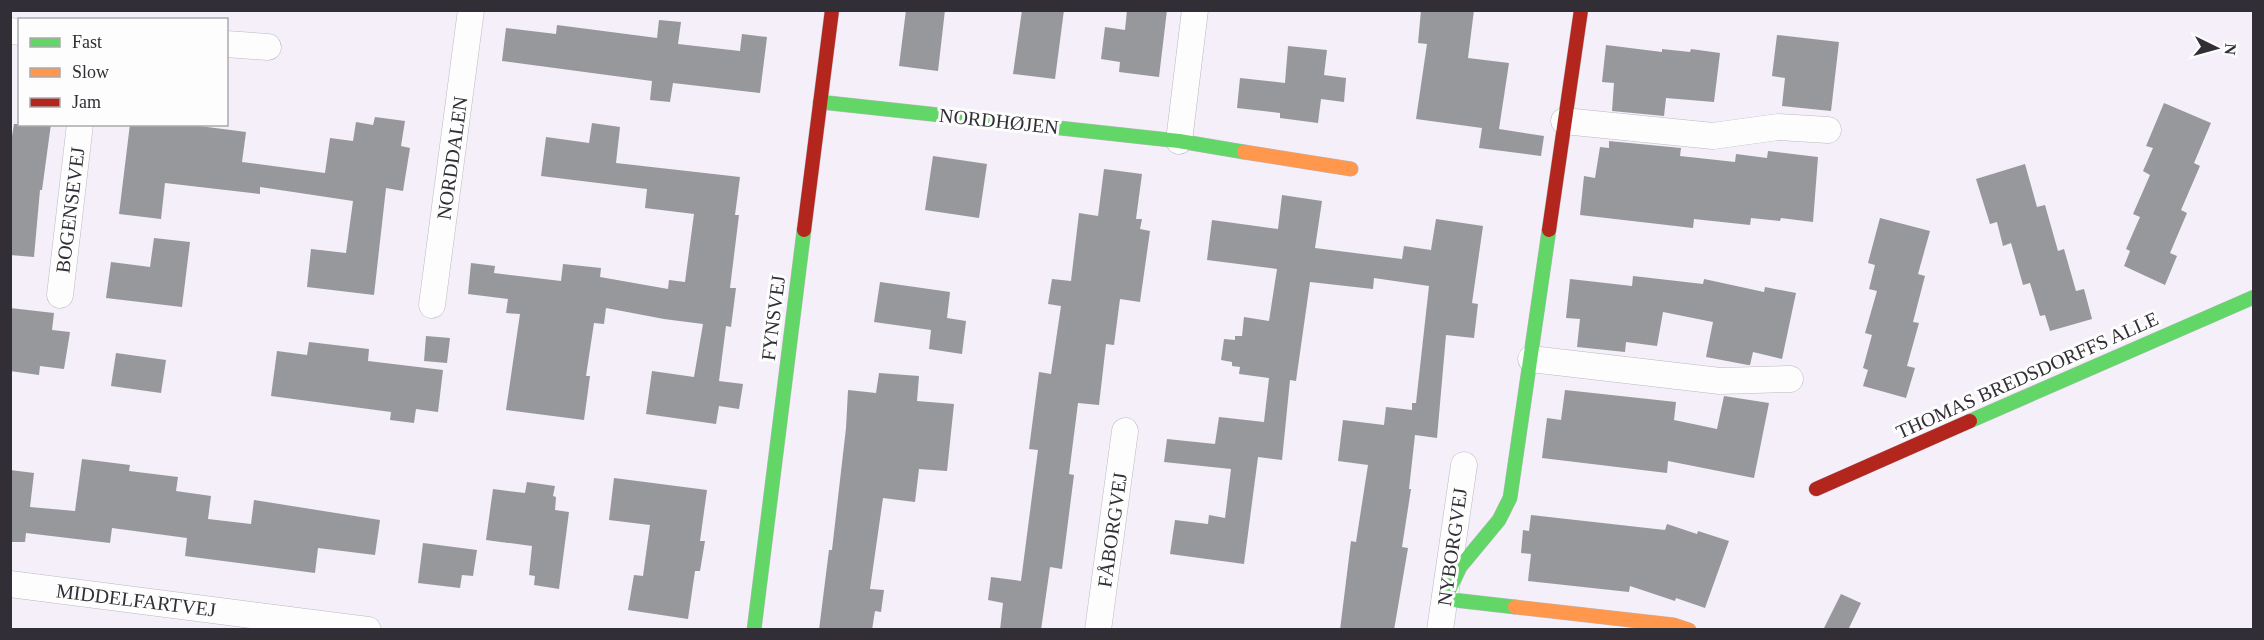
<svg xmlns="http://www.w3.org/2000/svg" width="2264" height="640" viewBox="0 0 2264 640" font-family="'Times New Roman',serif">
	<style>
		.building { fill: #97989b }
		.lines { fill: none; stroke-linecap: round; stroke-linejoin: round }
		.street-casing { stroke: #bcb8bf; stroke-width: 27 }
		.fast-casing { stroke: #bcb8bf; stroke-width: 15 }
		.slow-casing { stroke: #bcb8bf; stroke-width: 15 }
		.jam-casing { stroke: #bcb8bf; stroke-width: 15 }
		.street { stroke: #fdfdfe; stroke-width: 26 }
		.fast { stroke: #63d668; stroke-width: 14 }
		.slow { stroke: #ff974d; stroke-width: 14 }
		.jam { stroke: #b3261e; stroke-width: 14 }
		.labels { text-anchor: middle; stroke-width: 6; stroke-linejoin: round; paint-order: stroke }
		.street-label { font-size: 20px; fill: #322e35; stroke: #fcfdfc }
	</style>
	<rect width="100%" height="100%" fill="#f4eff9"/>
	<!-- building -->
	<path class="building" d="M 906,10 L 945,10 L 938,71 L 899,66 Z
		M 1022,10 L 1064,10 L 1055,79 L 1013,74 Z
		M 1127,10 L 1167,10 L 1159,77 L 1119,72 L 1120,62 L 1101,59 L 1105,27 L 1125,30 Z
		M 1421,10 L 1474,10 L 1468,58 L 1509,63 L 1499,129 L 1544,136 L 1541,156 L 1479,148 L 1482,128 L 1416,119 L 1427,44 L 1418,43 Z
		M 659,20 L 681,22 L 678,44 L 740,51 L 742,34 L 767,37 L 760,93 L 673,83 L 670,102 L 650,100 L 652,81 L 502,61 L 506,28 L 556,34 L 557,25 L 657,38 Z
		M 1777,35 L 1839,42 L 1831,111 L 1782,106 L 1785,78 L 1772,76 Z
		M 1606,45 L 1662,52 L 1662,49 L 1690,52 L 1691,49 L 1720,53 L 1714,102 L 1666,98 L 1664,116 L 1612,111 L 1614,83 L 1602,82 Z
		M 1288,46 L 1327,50 L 1324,75 L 1346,78 L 1344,102 L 1321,99 L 1318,123 L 1280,118 L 1280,113 L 1237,108 L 1240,78 L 1285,83 Z
		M 2164,103 L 2211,123 L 2194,163 L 2200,166 L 2181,210 L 2187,213 L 2170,253 L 2177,256 L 2165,285 L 2124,266 L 2130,251 L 2126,249 L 2140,217 L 2133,214 L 2150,175 L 2143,171 L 2153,148 L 2146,146 Z
		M 375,117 L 405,121 L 401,146 L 410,148 L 403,191 L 386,188 L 374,295 L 307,287 L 311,249 L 346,253 L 353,201 L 260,187 L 260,194 L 165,183 L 161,219 L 119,214 L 130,124 L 184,124 L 246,132 L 242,162 L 325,173 L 330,138 L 353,141 L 356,122 L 373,125 Z
		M 592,123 L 620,127 L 616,163 L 740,177 L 735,215 L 739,215 L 730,288 L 736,288 L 731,327 L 726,326 L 719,381 L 743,384 L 739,409 L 719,406 L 716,424 L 646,414 L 652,371 L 694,377 L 703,324 L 664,319 L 606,308 L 604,324 L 594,323 L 586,376 L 590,376 L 584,420 L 506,410 L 520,314 L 506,313 L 508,299 L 468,294 L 471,263 L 495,266 L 494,273 L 561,281 L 563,264 L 601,268 L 600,277 L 668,289 L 669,280 L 685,282 L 694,214 L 645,208 L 647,189 L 541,176 L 546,137 L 589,143 Z
		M 14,124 L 51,124 L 42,190 L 40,190 L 34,257 L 10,255 L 10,148 Z
		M 1609,141 L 1681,148 L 1680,156 L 1735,162 L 1736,154 L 1767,158 L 1768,151 L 1818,157 L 1813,222 L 1781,218 L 1780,221 L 1751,218 L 1750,225 L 1694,219 L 1693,228 L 1580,215 L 1584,176 L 1595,178 L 1600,147 L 1609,148 Z
		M 933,156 L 987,164 L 979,218 L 925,210 Z
		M 2025,164 L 2037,207 L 2045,205 L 2058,251 L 2064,249 L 2076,291 L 2084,289 L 2092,319 L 2050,331 L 2045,315 L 2040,316 L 2030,283 L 2023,285 L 2011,243 L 2003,246 L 1997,222 L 1990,224 L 1976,179 Z
		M 1104,169 L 1142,174 L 1136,219 L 1142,219 L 1140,229 L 1150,231 L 1140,302 L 1120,299 L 1114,345 L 1106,344 L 1099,405 L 1078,403 L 1069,474 L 1074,475 L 1062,569 L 1050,567 L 1041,630 L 1000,630 L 1003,603 L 988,600 L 991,577 L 1021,581 L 1038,450 L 1029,449 L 1039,372 L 1051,374 L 1061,306 L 1048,304 L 1052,279 L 1071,281 L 1079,213 L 1098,216 Z
		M 1282,195 L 1322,201 L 1315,248 L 1402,259 L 1404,246 L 1431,250 L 1436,219 L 1483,226 L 1472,303 L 1478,304 L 1474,338 L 1446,335 L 1437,438 L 1415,435 L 1409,489 L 1411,489 L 1402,547 L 1408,548 L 1394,630 L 1340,630 L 1351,541 L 1356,542 L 1368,465 L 1338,461 L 1343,420 L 1384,425 L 1386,407 L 1412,410 L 1412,403 L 1416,403 L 1429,286 L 1374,278 L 1373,289 L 1310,282 L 1296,381 L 1290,380 L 1282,460 L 1258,457 L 1244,564 L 1170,554 L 1175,520 L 1208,524 L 1209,515 L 1225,518 L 1231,469 L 1164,462 L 1167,439 L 1215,444 L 1219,417 L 1264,422 L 1269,378 L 1239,374 L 1240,367 L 1232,366 L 1232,362 L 1221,360 L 1224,339 L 1235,340 L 1235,336 L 1242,336 L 1244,317 L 1269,321 L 1277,269 L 1207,260 L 1212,220 L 1278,229 Z
		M 1880,218 L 1930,231 L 1918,274 L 1925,276 L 1913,322 L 1919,323 L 1907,366 L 1915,368 L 1906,398 L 1863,386 L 1868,370 L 1863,368 L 1872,335 L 1865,333 L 1877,291 L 1869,289 L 1875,265 L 1868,263 Z
		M 154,238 L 190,242 L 182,307 L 106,298 L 111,262 L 150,267 Z
		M 1633,276 L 1703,284 L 1704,279 L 1764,292 L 1765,287 L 1796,293 L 1782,359 L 1753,352 L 1750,365 L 1748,365 L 1706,357 L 1713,322 L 1663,312 L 1657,346 L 1626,342 L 1625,352 L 1577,347 L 1580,319 L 1566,318 L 1570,279 L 1632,286 Z
		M 880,282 L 950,292 L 947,318 L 966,321 L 962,354 L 929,349 L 931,330 L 874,322 Z
		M 10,308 L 54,313 L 52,330 L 70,332 L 64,369 L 40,366 L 39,375 L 10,371 Z
		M 426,336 L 450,338 L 447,363 L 424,361 Z
		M 309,342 L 369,349 L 368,361 L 443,370 L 438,412 L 416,409 L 414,423 L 390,420 L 391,412 L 271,396 L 277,351 L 307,355 Z
		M 116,353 L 166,360 L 161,393 L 111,386 Z
		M 879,373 L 919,376 L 917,401 L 954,404 L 947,471 L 919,469 L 915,502 L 883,498 L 870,589 L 884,590 L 881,612 L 875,611 L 872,630 L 819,630 L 829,550 L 832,550 L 846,428 L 848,390 L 876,393 Z
		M 1565,390 L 1676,402 L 1674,420 L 1717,429 L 1724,396 L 1769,403 L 1754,478 L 1668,461 L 1667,473 L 1542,458 L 1547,418 L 1561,420 Z
		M 82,459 L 130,465 L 129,471 L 178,477 L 176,491 L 211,496 L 208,519 L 251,524 L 254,500 L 380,520 L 375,555 L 318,548 L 315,573 L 185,556 L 187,538 L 112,528 L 110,543 L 26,533 L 25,542 L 10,542 L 10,470 L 34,473 L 30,507 L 75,511 Z
		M 614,478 L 707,490 L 700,541 L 705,541 L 700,571 L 695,571 L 688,619 L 628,610 L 634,575 L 643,576 L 650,525 L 609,520 Z
		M 527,482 L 555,486 L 553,496 L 556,497 L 555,510 L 569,512 L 559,589 L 534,585 L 535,576 L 529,575 L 532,546 L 486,540 L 493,489 L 525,493 Z
		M 1531,515 L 1665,530 L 1667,524 L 1697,534 L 1698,531 L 1729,541 L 1705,608 L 1676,598 L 1675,601 L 1630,586 L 1629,592 L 1528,581 L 1531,554 L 1521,553 L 1523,530 L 1529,531 Z
		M 423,543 L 477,550 L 473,576 L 462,575 L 460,588 L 418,583 Z
		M 1841,594 L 1861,603 L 1848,630 L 1823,630 Z"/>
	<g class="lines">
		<!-- street casing -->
		<g class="street-casing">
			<path id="street" d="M 10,31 L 20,32
				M 226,44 L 268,47
				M 1564,121 L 1713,136 L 1778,127 L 1828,130
				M 1179,141 L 1195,10
				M 60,295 L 80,124
				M 432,305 L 471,10
				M 1531,359 L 1720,381 L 1790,379
				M 10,584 L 368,630
				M 1098,630 L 1125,431
				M 1440,630 L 1464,465"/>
		</g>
		<!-- fast casing -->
		<g class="fast-casing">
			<path id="fast" d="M 820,102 L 1179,141 L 1244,152
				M 1970,421 L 2254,297
				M 1515,607 L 1445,599 L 1460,567 L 1499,520 L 1510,498 L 1549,230
				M 754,630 L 804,230"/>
		</g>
		<!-- slow casing -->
		<g class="slow-casing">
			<path id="slow" d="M 1244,152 L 1351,169
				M 1515,607 L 1674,625 L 1689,630"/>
		</g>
		<!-- jam casing -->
		<g class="jam-casing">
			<path id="jam" d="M 804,230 L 832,10
				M 1549,230 L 1581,10
				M 1816,489 L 1970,421"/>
		</g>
		<!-- street -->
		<use href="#street" class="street"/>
		<!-- fast -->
		<use href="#fast" class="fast"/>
		<!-- slow -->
		<use href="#slow" class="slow"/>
		<!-- jam -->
		<use href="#jam" class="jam"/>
	</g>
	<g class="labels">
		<!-- street labels -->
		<g class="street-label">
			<text transform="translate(999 121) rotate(6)" y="7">NORDHØJEN</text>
			<text transform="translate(452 158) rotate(-82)" y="7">NORDDALEN</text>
			<text transform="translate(70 210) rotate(-83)" y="7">BOGENSEVEJ</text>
			<text transform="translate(773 318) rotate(-83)" y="7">FYNSVEJ</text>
			<text transform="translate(2027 375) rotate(-24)" y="7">THOMAS BREDSDORFFS ALLE</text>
			<text transform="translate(1112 530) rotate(-82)" y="7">FÅBORGVEJ</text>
			<text transform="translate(1452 547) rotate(-82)" y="7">NYBORGVEJ</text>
			<text transform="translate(136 600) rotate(7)" y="7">MIDDELFARTVEJ</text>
		</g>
	</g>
	<!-- border -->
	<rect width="2264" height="640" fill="none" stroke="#322e35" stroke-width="24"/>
	<!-- legend -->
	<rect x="18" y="18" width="210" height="108" fill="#fcfdfc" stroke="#abaaac" stroke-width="1.5"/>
	<rect x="30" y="38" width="30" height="9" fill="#63d668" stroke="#abaaac" stroke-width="1.5"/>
	<text x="72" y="48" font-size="18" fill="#322e35">Fast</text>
	<rect x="30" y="68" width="30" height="9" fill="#ff974d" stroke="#abaaac" stroke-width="1.5"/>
	<text x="72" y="78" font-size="18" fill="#322e35">Slow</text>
	<rect x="30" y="98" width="30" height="9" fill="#b3261e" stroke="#abaaac" stroke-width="1.5"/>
	<text x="72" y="108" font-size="18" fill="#322e35">Jam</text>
	<!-- north arrow -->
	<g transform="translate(2216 48) rotate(95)" stroke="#fcfdfc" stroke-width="4.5" paint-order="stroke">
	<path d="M0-4.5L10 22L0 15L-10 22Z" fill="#322e35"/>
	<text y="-9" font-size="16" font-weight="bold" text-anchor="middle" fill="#322e35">N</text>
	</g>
</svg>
